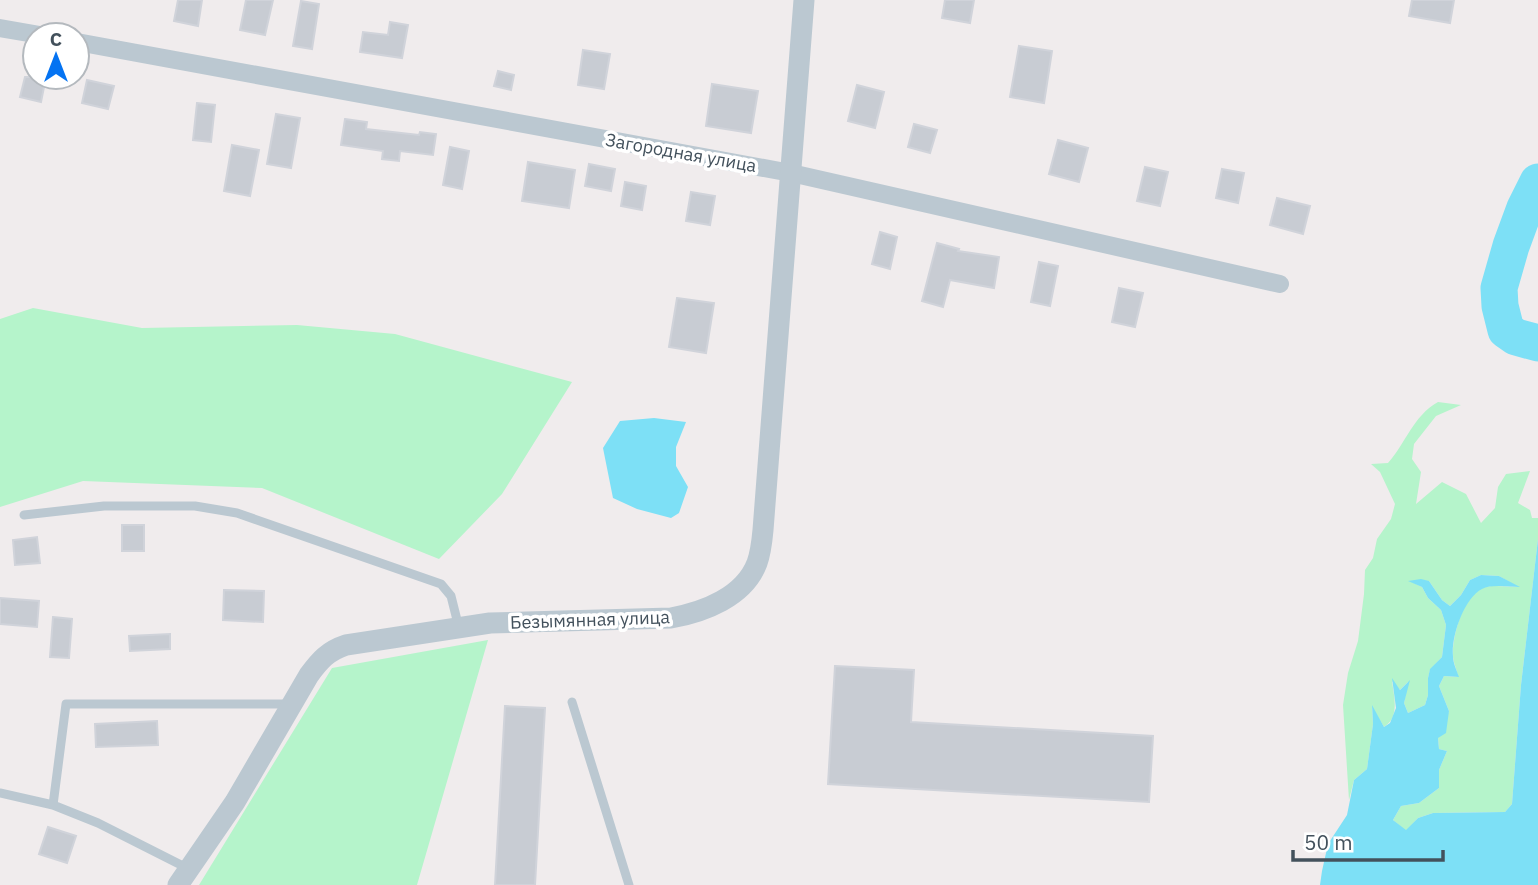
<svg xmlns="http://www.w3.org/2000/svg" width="1538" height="885" viewBox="0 0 1538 885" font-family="'IBM Plex Sans',sans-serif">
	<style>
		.green { fill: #b5f4cb }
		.water { fill: #7de0f6 }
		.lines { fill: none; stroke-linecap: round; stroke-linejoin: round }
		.river { stroke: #7de0f6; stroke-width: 37 }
		.building { fill: #c8ccd3; stroke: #d0d3da; stroke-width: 2 }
		.service { stroke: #bbc8d1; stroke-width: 9 }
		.minor { stroke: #bbc8d1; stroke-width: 18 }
		.tertiary { stroke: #bbc8d1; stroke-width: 21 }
		.labels { text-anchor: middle; stroke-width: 7; stroke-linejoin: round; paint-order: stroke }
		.street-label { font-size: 18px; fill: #43515c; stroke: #fff }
	</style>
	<rect width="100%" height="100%" fill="#f0eced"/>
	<!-- green -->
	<path class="green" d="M 33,308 L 142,328 L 297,325 L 395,334 L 572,382 L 502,494 L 439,559 L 262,488 L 83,481 L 0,507 L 0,319 Z
		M 1438,402 L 1461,405 L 1436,416 L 1414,444 L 1412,459 L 1421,472 L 1416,504 L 1442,482 L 1466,494 L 1481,523 L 1495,508 L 1498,487 L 1506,474 L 1530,471 L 1518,503 L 1530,510 L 1532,518 L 1538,518 L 1538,539 L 1521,685 L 1512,804 L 1505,812 L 1433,813 L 1418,818 L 1406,831 L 1393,820 L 1401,806 L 1419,803 L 1439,788 L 1439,770 L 1447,751 L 1439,749 L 1438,738 L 1449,711 L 1439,686 L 1444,676 L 1458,677 C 1457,670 1453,662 1453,655 C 1452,636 1464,593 1484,587 C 1493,585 1509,587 1518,587 L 1499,576 L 1481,575 L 1470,580 L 1461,595 L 1450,606 L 1442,600 L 1429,581 L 1410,581 L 1422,587 L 1428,598 L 1441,610 L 1446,625 L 1442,657 L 1430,670 L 1428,678 L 1428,695 L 1425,705 L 1408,713 L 1404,703 L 1408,682 L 1400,690 L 1392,681 C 1394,697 1400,717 1384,727 L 1372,707 L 1373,724 L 1367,769 L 1354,780 L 1349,800 L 1343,705 L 1348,673 L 1358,641 L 1364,594 L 1365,570 L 1373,558 L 1377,539 L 1391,519 L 1395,504 L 1380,472 L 1371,464 L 1388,463 C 1406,443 1413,416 1438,402 Z
		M 488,640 L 417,885 L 199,885 L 332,668 Z"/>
	<!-- water -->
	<path class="water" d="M 1499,288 L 1515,326 L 1526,334 L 1538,336 L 1538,351 L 1515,342 L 1507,344 C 1491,325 1495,310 1499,288 Z
		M 654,418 L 686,422 L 676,447 L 676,466 L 688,487 L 679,513 L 671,518 L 637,509 L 613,498 L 603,448 L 620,421 Z
		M 1538,539 L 1538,885 L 1320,885 L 1322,871 L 1328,844 L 1347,815 L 1354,780 L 1367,769 L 1373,724 L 1372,705 L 1384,727 L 1390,723 L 1396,708 L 1392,678 L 1400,690 L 1410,680 L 1404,703 L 1408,713 L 1425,705 L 1428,695 L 1428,678 L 1430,669 L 1442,657 L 1446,625 L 1441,610 L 1428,598 L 1422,587 L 1408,581 L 1421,579 L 1429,581 L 1442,600 L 1450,606 L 1461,595 L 1470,580 L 1481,575 L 1499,576 L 1520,587 C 1509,587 1491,584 1482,589 C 1464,598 1451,637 1453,656 C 1453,663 1457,671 1459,677 L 1444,676 L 1439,686 L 1449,711 L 1446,733 L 1438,738 L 1439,749 L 1447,751 L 1439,770 L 1439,788 L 1419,803 L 1401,806 L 1393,820 L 1406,830 L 1418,818 L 1433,813 L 1505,812 L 1512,804 L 1521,685 Z"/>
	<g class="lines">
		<!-- river -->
		<path class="river" d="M 1538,182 L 1525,208 L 1511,246 L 1499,288 L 1500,306 L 1506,330 L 1516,337 L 1538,343"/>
	</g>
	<!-- building -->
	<path class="building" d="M 178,0 L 202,0 L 198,26 L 174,21 Z
		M 246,0 L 273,0 L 265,35 L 240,30 Z
		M 945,0 L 974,0 L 970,23 L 942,18 Z
		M 1412,0 L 1454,0 L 1450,23 L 1409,16 Z
		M 301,1 L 319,4 L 312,49 L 293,46 Z
		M 390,22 L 408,25 L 402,58 L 360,52 L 363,32 L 388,35 Z
		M 1019,46 L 1052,51 L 1044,103 L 1010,97 Z
		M 583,50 L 610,54 L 604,89 L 578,85 Z
		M 498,71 L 514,75 L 511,90 L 494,86 Z
		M 25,77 L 46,77 L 41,102 L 20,97 Z
		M 87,80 L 114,86 L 108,109 L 82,103 Z
		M 712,84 L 758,91 L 751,133 L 706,126 Z
		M 857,85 L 884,92 L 875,128 L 848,121 Z
		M 197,103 L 215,105 L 211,142 L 193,140 Z
		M 276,114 L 300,118 L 291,168 L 267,164 Z
		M 345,119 L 367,122 L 366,129 L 419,135 L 420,132 L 436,134 L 433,155 L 400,151 L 399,161 L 382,159 L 383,151 L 341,145 Z
		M 914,124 L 937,130 L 930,153 L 908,147 Z
		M 1058,140 L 1088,148 L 1079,182 L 1049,174 Z
		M 232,145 L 259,150 L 250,196 L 224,191 Z
		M 450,147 L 469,151 L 462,189 L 443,185 Z
		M 528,162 L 575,170 L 569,208 L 522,201 Z
		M 589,164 L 615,169 L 611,191 L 585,186 Z
		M 1145,167 L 1168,172 L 1160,206 L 1137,201 Z
		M 1222,169 L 1244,173 L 1238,203 L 1216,198 Z
		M 625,182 L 646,186 L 642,210 L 621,206 Z
		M 691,192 L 715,196 L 710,225 L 686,221 Z
		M 1277,198 L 1310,206 L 1303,234 L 1270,225 Z
		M 880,232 L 897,237 L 890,269 L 872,264 Z
		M 937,243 L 959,249 L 958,251 L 999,257 L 994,288 L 950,280 L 943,307 L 922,301 Z
		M 1039,262 L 1058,266 L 1050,306 L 1031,302 Z
		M 1119,288 L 1143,293 L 1135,327 L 1112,322 Z
		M 677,298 L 714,303 L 706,353 L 669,347 Z
		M 122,525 L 144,525 L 144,551 L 122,551 Z
		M 37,537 L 40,563 L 15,565 L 13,540 Z
		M 224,590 L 264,591 L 263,622 L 223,620 Z
		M 0,598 L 39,601 L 37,627 L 0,624 Z
		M 53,617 L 72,619 L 69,658 L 50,657 Z
		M 170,634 L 170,649 L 130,651 L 129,636 Z
		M 835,666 L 914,670 L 911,722 L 1153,736 L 1149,802 L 828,784 Z
		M 505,706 L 545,708 L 535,885 L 495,885 Z
		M 157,721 L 158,745 L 96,747 L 95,724 Z
		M 48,827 L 76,836 L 67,863 L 39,854 Z"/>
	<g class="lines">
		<!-- service -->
		<path class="service" d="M 24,515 L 104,506 L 195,506 L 237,513 L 441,584 L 451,596 L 459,628
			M 572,702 L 629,885
			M 0,793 L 53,805 L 98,823 L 189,869
			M 53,805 L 66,704 L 290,704"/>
		<!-- minor -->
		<path class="minor" d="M 0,28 L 40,35
			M 77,42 L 791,173 L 1280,284"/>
		<!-- tertiary -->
		<path class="tertiary" d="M 178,885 L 235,802 L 309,675 C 320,660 328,651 346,645 L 490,623 L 671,618 C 704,612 744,597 757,563 C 761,552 762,541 763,530 L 804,0"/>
	</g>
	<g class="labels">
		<!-- street labels -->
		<g class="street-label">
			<text transform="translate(681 153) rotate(10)" y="6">Загородная улица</text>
			<text transform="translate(590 620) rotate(-2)" y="6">Безымянная улица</text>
		</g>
	</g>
	<!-- north arrow -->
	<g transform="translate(56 56)"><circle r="33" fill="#ffffff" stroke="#b4b9be" stroke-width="2"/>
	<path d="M0-5L12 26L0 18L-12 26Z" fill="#0473f2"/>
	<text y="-10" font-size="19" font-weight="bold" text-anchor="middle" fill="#43515c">С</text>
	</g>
	<!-- scale -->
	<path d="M1293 850v10h150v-10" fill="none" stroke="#43515c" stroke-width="3.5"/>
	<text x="1304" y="850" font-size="21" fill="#43515c" stroke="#ffffff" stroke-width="5" paint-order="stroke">50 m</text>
</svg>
